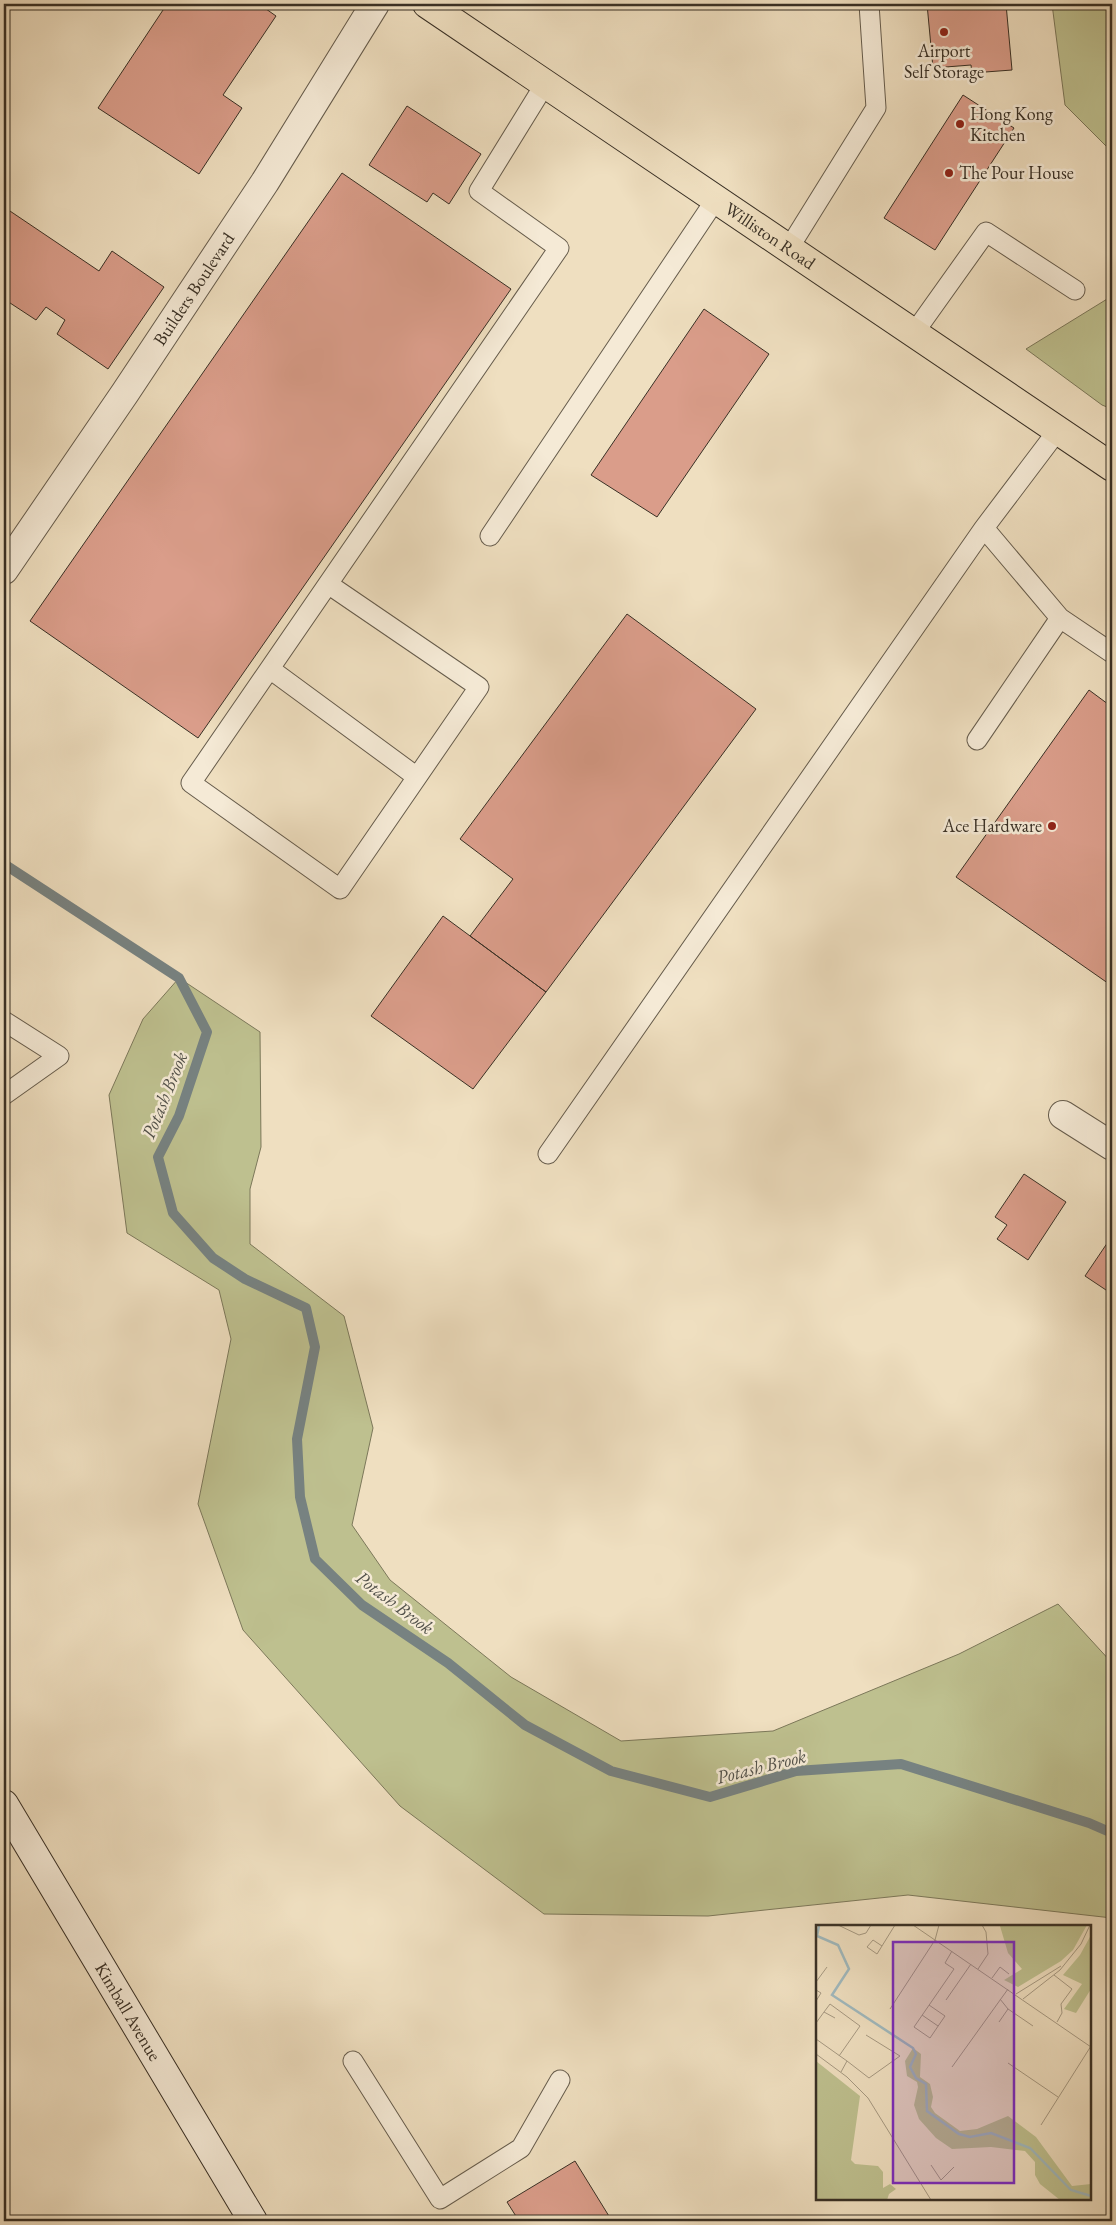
<svg xmlns="http://www.w3.org/2000/svg" width="1116" height="2225" viewBox="0 0 1116 2225" font-family="'EB Garamond',serif">
	<style>
		.green { fill: #bec08f; stroke: #7c785a }
		.lines { fill: none; stroke-linecap: round; stroke-linejoin: round }
		.stream { stroke: #778281; stroke-width: 10 }
		.building { fill: #da9d8a; stroke: #393025 }
		.service-casing { stroke: #665c4c; stroke-width: 21 }
		.minor-casing { stroke: #665c4c; stroke-width: 30 }
		.secondary-casing { stroke: #393025; stroke-width: 30 }
		.primary-casing { stroke: #393025; stroke-width: 30 }
		.service { stroke: #f5ead6; stroke-width: 19 }
		.minor { stroke: #f5ead6; stroke-width: 28 }
		.secondary { stroke: #f5ead6; stroke-width: 28 }
		.primary { stroke: #efdfc0; stroke-width: 28 }
		.poi-dot { fill: #8f2418; stroke: #f5ead6; stroke-width: 2 }
		.labels { text-anchor: middle; stroke-width: 5; stroke-linejoin: round; paint-order: stroke }
		.poi-label { font-size: 18px; fill: #393025; stroke: #f5ead6; text-anchor: start }
		.street-label { font-size: 18px; fill: #393025; stroke: #f5ead6 }
		.water-label { font-size: 19px; font-style: italic; fill: #53524b; stroke: #f5ead6 }
		.inset-river { fill: none; stroke: #a0b9be; stroke-width: 2.5 }
		.inset-road { fill: none; stroke: #a69982; stroke-width: 1 }
		.view { fill: #7b2cbf; fill-opacity: 0.15; stroke: #7b2cbf; stroke-width: 2.5 }
		.inset-edge { fill: none; stroke: #393025; stroke-width: 2.5 }
	</style>
	<rect width="100%" height="100%" fill="#efdfc0"/>
	<filter id="stains"><feTurbulence type="fractalNoise" baseFrequency=".004" numOctaves="4"/><feColorMatrix values="0 0 0 0 .2 0 0 0 0 .09 0 0 0 0 .02 0 0 0 .5 -.17"/></filter>
	<radialGradient id="worn" r=".72"><stop offset=".6" stop-color="#630" stop-opacity="0"/><stop offset="1" stop-color="#630" stop-opacity=".3"/></radialGradient>
	<!-- green -->
	<path class="green" d="M 1052,4 L 1112,4 L 1112,152 L 1065,105 Z
		M 1112,296 L 1112,409 L 1102,405 L 1026,349 Z
		M 179,978 L 260,1032 L 261,1147 L 250,1189 L 250,1244 L 344,1316 L 373,1428 L 352,1525 L 390,1580 L 511,1677 L 621,1741 L 773,1731 L 959,1654 L 1058,1604 L 1112,1663 L 1112,1918 L 908,1895 L 708,1916 L 544,1914 L 400,1806 L 243,1630 L 198,1504 L 231,1339 L 219,1290 L 127,1233 L 109,1095 L 143,1019 Z"/>
	<g class="lines">
		<!-- stream -->
		<path class="stream" d="M 4,864 L 179,978 L 207,1032 L 179,1116 L 158,1157 L 173,1213 L 213,1258 L 245,1279 L 306,1308 L 315,1347 L 297,1439 L 300,1497 L 315,1559 L 362,1605 L 448,1663 L 525,1725 L 611,1771 L 710,1797 L 796,1771 L 901,1764 L 1089,1823 L 1112,1833"/>
	</g>
	<!-- building -->
	<path class="building" d="M 167,4 L 201,4 L 205,7 L 207,4 L 259,4 L 276,16 L 223,95 L 242,108 L 199,174 L 98,108 Z
		M 927,4 L 1006,4 L 1012,70 L 972,73 L 971,65 L 933,68 Z
		M 963,95 L 1014,128 L 935,250 L 884,218 Z
		M 407,106 L 481,154 L 449,204 L 433,193 L 427,202 L 369,165 Z
		M 342,173 L 511,289 L 198,738 L 30,621 Z
		M 4,207 L 99,271 L 112,251 L 164,287 L 108,369 L 57,334 L 65,320 L 46,307 L 36,320 L 4,299 Z
		M 704,309 L 769,354 L 657,517 L 591,475 Z
		M 627,614 L 756,709 L 546,992 L 470,936 L 513,879 L 460,839 Z
		M 1089,690 L 1112,707 L 1112,986 L 956,877 Z
		M 443,916 L 546,992 L 473,1089 L 371,1016 Z
		M 1024,1174 L 1066,1202 L 1028,1260 L 997,1239 L 1007,1225 L 995,1217 Z
		M 1112,1236 L 1112,1294 L 1085,1276 Z
		M 575,2161 L 612,2221 L 519,2221 L 507,2202 Z"/>
	<g class="lines">
		<!-- service casing -->
		<g class="service-casing">
			<path id="service" d="M 789,248 L 876,108 L 869,4
				M 914,333 L 986,232 L 1075,290
				M 984,528 L 1060,618 L 1112,653
				M 490,536 L 716,199
				M 328,584 L 479,687 L 340,889 L 191,783 L 559,248 L 479,191 L 545,84
				M 270,669 L 417,777
				M 977,740 L 1060,618
				M 4,1021 L 59,1056 L 4,1095
				M 548,1154 L 984,528 L 1058,430
				M 353,2061 L 440,2199 L 521,2148 L 560,2080"/>
		</g>
		<!-- minor casing -->
		<g class="minor-casing">
			<g id="minor">
				<path id="s1" d="M 4,570 L 125,393 L 265,182 L 375,4"/>
				<path d="M 1063,1115 L 1112,1146"/>
			</g>
		</g>
		<!-- secondary casing -->
		<g class="secondary-casing">
			<g id="secondary">
				<path id="s2" d="M 4,1804 L 253,2221"/>
			</g>
		</g>
		<!-- primary casing -->
		<g class="primary-casing">
			<g id="primary">
				<path id="s3" d="M 427,4 L 1112,467"/>
			</g>
		</g>
		<!-- service -->
		<use href="#service" class="service"/>
		<!-- minor -->
		<use href="#minor" class="minor"/>
		<!-- secondary -->
		<use href="#secondary" class="secondary"/>
		<!-- primary -->
		<use href="#primary" class="primary"/>
	</g>
	<!-- markers -->
	<g class="poi-dot">
		<circle cx="944" cy="32" r="5"/>
		<circle cx="960" cy="124" r="5"/>
		<circle cx="949" cy="173" r="5"/>
		<circle cx="1052" cy="826" r="5"/>
	</g>
	<g class="labels">
		<!-- poi labels -->
		<g class="poi-label">
			<text x="944" y="57" text-anchor="middle">Airport<tspan x="944" dy="21">Self Storage</tspan></text>
			<text x="970" y="120">Hong Kong<tspan x="970" dy="21">Kitchen</tspan></text>
			<text x="959" y="179">The Pour House</text>
			<text x="1042" y="832" text-anchor="end">Ace Hardware</text>
		</g>
		<!-- street labels -->
		<g class="street-label">
			<text dy="6" stroke="none"><textPath href="#s3" startOffset="414">Williston Road</textPath></text>
			<text dy="6" stroke="none"><textPath href="#s1" startOffset="339">Builders Boulevard</textPath></text>
			<text dy="6" stroke="none"><textPath href="#s2" startOffset="242">Kimball Avenue</textPath></text>
		</g>
		<!-- water labels -->
		<g class="water-label">
			<text transform="translate(164 1095) rotate(-68)" y="7">Potash Brook</text>
			<text transform="translate(395 1602) rotate(37)" y="7">Potash Brook</text>
			<text transform="translate(761 1766) rotate(-14)" y="7">Potash Brook</text>
		</g>
	</g>
	<!-- overview -->
	<g transform="translate(816 1925)">
		<rect width="275" height="275" fill="#efdfc0"/>
		<path d="M 167,0 L 271,0 L 257,25 L 245,36 L 202,62 L 188,55 L 206,44 L 192,28 L 184,1 ZM 275,10 L 275,64 L 260,88 L 248,84 L 266,59 L 247,50 L 264,30 ZM 97,123 L 105,129 L 104,152 L 114,159 L 117,172 L 115,182 L 119,188 L 144,206 L 161,204 L 192,191 L 220,212 L 256,261 L 275,259 L 275,275 L 244,275 L 224,259 L 219,250 L 219,237 L 209,226 L 175,222 L 136,224 L 120,213 L 103,194 L 98,180 L 102,162 L 101,157 L 91,151 L 89,136 ZM 0,136 L 44,171 L 35,235 L 39,239 L 62,241 L 67,247 L 67,263 L 74,259 L 80,264 L 73,269 L 71,275 L 0,275 Z" fill="#bec08f"/>
		<path class="inset-river" d="M 3,1 L 1,11 L 22,20 L 33,44 L 16,70 L 97,123 L 100,129 L 94,142 L 100,153 L 110,159 L 111,186 L 143,209 L 154,212 L 175,208 L 214,223 L 255,265 L 275,271"/>
		<path class="inset-road" d="M 22,0 L 43,10 L 50,8 L 55,0M 97,0 L 275,122M 66,21 L 57,15 L 51,22 L 61,29 L 79,0M 162,44 L 172,29 L 170,7 L 166,0M 238,50 L 256,64 L 245,79 L 246,88 L 241,97M 176,53 L 184,42 L 193,49M 0,57 L 11,42M 0,65 L 5,68 L 0,76M 200,69 L 245,41M 184,74 L 192,84 L 217,101M 207,74 L 244,45 L 265,19 L 274,0M 130,75 L 155,39M 113,80 L 129,91 L 114,113 L 98,102 L 138,44 L 129,38 L 136,26M 74,84 L 119,15 L 123,0M 8,87 L 14,79 L 44,101 L 23,131M 106,90 L 122,101M 183,97 L 192,84M 0,98 L 8,87 L 19,93M 0,114 L 31,136 L 25,147M 0,129 L 31,152 L 52,173 L 115,275M 31,136 L 53,153 L 84,131 L 50,110M 192,138 L 242,172M 136,142 L 192,64M 225,200 L 275,121M 115,240 L 125,255 L 138,242"/>
		<path class="view" d="M 77,17 L 198,17 L 198,258 L 77,258 Z"/>
		<rect width="275" height="275" class="inset-edge"/>
	</g>
	<!-- margin -->
	<rect width="1116" height="2225" fill="none" stroke="#efdfc0" stroke-width="20"/>
	<rect x="5" y="5" width="1106" height="2215" fill="none" stroke="#393025" stroke-width="2.5"/>
	<rect x="10" y="10" width="1096" height="2205" fill="none" stroke="#393025"/>
	<rect width="100%" height="100%" filter="url(#stains)"/>
	<rect width="100%" height="100%" fill="url(#worn)"/>
</svg>
